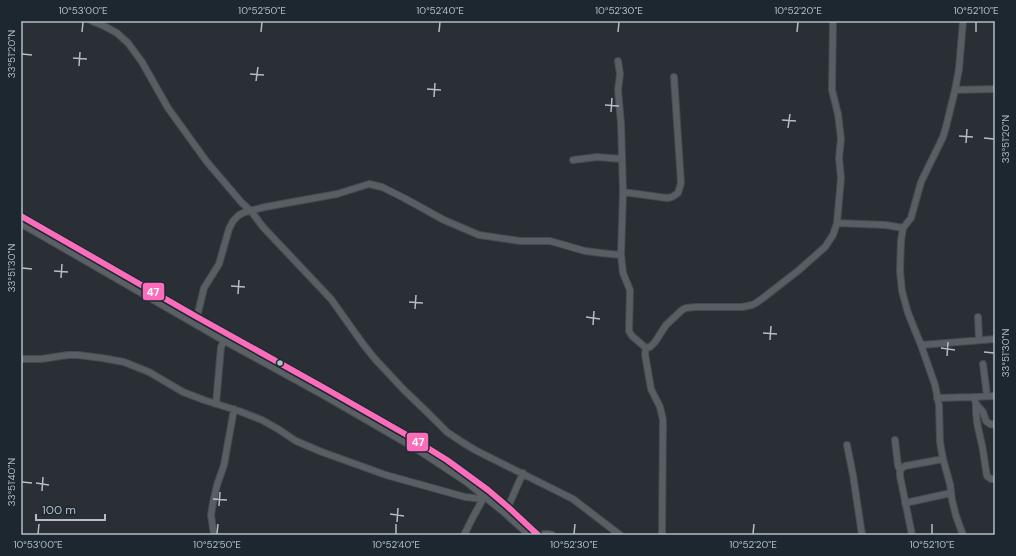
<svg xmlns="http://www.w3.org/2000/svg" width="1016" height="556" viewBox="0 0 1016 556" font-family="'DM Sans',sans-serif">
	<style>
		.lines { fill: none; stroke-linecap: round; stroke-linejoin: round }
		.minor-casing { stroke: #474b50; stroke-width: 8 }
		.major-casing { stroke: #474c52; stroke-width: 9 }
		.minor { stroke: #585e63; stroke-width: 6 }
		.major { stroke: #5b6065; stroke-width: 7 }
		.bus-1-casing { stroke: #1d2730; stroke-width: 9 }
		.bus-1 { stroke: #fb6dba; stroke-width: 6 }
		.ticks { fill: none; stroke: #b3bdc6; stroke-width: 1.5 }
		.bus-dot { fill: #b3bdc6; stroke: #1d2730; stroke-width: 1.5 }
		.line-badge { stroke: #1d2730; stroke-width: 1.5 }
		.badge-label { font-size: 11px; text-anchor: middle; font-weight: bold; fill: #fff }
		.neatline { fill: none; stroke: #b3bdc6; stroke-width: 1.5 }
		.ticks-label { font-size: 10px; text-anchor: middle; fill: #b3bdc6 }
	</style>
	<rect width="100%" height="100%" fill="#292f35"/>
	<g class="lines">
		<!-- minor casing -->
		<g class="minor-casing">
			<path id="minor" d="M 92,21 L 104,26 L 117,33 L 128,43 L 142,62 L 168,108 L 207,162 L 242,203 L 251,211 L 263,227 L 331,299 L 363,344 L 375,359 L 404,390 L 428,413 L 447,432 L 462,442 L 475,450 L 573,499 L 620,535
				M 963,21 L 959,69 L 955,90 L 946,127 L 943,137 L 921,182 L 911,218 L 903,228 L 901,241 L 900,271 L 902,291 L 908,313 L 921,345 L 935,385 L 939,405 L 940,442 L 943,459 L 950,484 L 952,500 L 956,516 L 963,535
				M 618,61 L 620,74 L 618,90 L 621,123 L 623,192 L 621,255 L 623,273 L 630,290 L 629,331 L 632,336 L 646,348 L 645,354 L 651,389 L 660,407 L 663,420 L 662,535
				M 955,90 L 995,89
				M 573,160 L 597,157 L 622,159
				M 623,192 L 667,198 L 672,197 L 678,193 L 681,183 L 674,77
				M 837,223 L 886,225 L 903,228
				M 197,317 L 204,288 L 219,264 L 229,229 L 233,221 L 239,215 L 245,212 L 265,207 L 337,194 L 369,184 L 382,187 L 404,198 L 444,220 L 479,235 L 520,241 L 550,241 L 585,251 L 601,253 L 621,255
				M 978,317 L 979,340
				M 921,345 L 995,339
				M 646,348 L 650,347 L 655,342 L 666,325 L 682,310 L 686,308 L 696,307 L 742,307 L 752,305 L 756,303 L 763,298 L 799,270 L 825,247 L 833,235 L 837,223 L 841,178 L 839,158 L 841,139 L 838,114 L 832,90 L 833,21
				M 21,359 L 41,359 L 68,355 L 78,355 L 102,358 L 124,362 L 149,372 L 183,392 L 204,400 L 239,411 L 262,420 L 278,429 L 296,441 L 322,452 L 386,475 L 465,497 L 483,499 L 487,493
				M 983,364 L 987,396
				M 974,397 L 995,396
				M 937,398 L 974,397 L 976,404 L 983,412 L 986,421 L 990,424 L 995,425
				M 216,404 L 221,347 L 226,337
				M 976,404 C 975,420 979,431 982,445 C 984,455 985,466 987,476 L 991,479 L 995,479
				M 895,440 L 898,466 L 900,470
				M 847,445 L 853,475 L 862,535
				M 905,503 L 951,493
				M 508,507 L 523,473
				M 214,535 L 211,515 L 213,503 L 217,485 L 224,465 L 234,409
				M 464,535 L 473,517 L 483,499
				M 537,535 L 547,534 L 552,535
				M 912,535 L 900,476 L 900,470 L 905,466 L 943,459"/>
		</g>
		<!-- major casing -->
		<g class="major-casing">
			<path id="major" d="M 21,216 L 197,317 L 328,390 L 405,434 L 447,460 L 488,490 L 508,507 L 538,535
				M 21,223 L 224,340 L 326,396 L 416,448 L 466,481 L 502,510 L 530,535"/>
		</g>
		<!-- minor -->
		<use href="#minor" class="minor"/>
		<!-- major -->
		<use href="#major" class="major"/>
		<!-- bus-1 casing -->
		<g class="bus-1-casing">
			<path id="bus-1" d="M 21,216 L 197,317 L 328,390 L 405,434 L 447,460 L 488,490 L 508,507 L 538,535"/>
		</g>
		<!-- bus-1 -->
		<use href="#bus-1" class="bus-1"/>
	</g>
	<!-- ticks -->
	<path class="ticks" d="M 82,32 L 83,22M 261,32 L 262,22M 439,32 L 440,22M 618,32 L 619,22M 797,32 L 798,22M 976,32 L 976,22M 22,54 L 32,55M 73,58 L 87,59M 79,66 L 80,52M 250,74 L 264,75M 256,81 L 258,67M 427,89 L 441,90M 434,97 L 435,83M 605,105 L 619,106M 611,112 L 612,98M 782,120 L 796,121M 788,128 L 790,114M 959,136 L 973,137M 984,138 L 994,139M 966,143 L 967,129M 22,268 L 32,269M 54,271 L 68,272M 61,278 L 62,264M 231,286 L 245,287M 238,294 L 239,280M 409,302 L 423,303M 415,309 L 416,295M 586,317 L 600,319M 593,325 L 594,311M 763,333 L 777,334M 770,340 L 771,326M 941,348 L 955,350M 984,352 L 994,353M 947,356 L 948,342M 22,482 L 32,483M 36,483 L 49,485M 42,491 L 43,477M 213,499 L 227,500M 219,506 L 220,492M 390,514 L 404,516M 397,522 L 398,508M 38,534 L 39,524M 217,534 L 218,524M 396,534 L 396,524M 574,534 L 575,524M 753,534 L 754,524M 932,534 L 932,524"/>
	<!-- markers -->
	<circle class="bus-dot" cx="280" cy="363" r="3.5"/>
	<g class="line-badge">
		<rect x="142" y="282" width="23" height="19" rx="4" fill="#fb6dba"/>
		<rect x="406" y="432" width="23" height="20" rx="4" fill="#fb6dba"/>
	</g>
	<g class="badge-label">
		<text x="153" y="296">47</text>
		<text x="418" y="446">47</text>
	</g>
	<!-- border -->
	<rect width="1016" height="556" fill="none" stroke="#1d2730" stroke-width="44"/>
	<!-- scale -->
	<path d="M36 514v6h69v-6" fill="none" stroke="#b3bdc6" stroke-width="2"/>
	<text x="42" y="514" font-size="12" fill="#b3bdc6" stroke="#1d2730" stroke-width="3" paint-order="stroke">100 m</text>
	<rect x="22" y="22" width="972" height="512" class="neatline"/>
	<g class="ticks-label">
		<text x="83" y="14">10°53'00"E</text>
		<text x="262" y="14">10°52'50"E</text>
		<text x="440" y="14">10°52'40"E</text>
		<text x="619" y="14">10°52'30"E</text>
		<text x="798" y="14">10°52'20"E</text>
		<text x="976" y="14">10°52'10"E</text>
		<text transform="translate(11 54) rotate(-90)" y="4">33°51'20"N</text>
		<text transform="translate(1005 139) rotate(-90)" y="4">33°51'20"N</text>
		<text transform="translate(11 268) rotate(-90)" y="4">33°51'30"N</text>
		<text transform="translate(1005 353) rotate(-90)" y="4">33°51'30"N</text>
		<text transform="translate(11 482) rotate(-90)" y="4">33°51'40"N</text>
		<text x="38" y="548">10°53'00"E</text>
		<text x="217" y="548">10°52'50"E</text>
		<text x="396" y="548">10°52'40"E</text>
		<text x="574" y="548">10°52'30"E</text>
		<text x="753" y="548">10°52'20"E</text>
		<text x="932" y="548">10°52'10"E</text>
	</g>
</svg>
